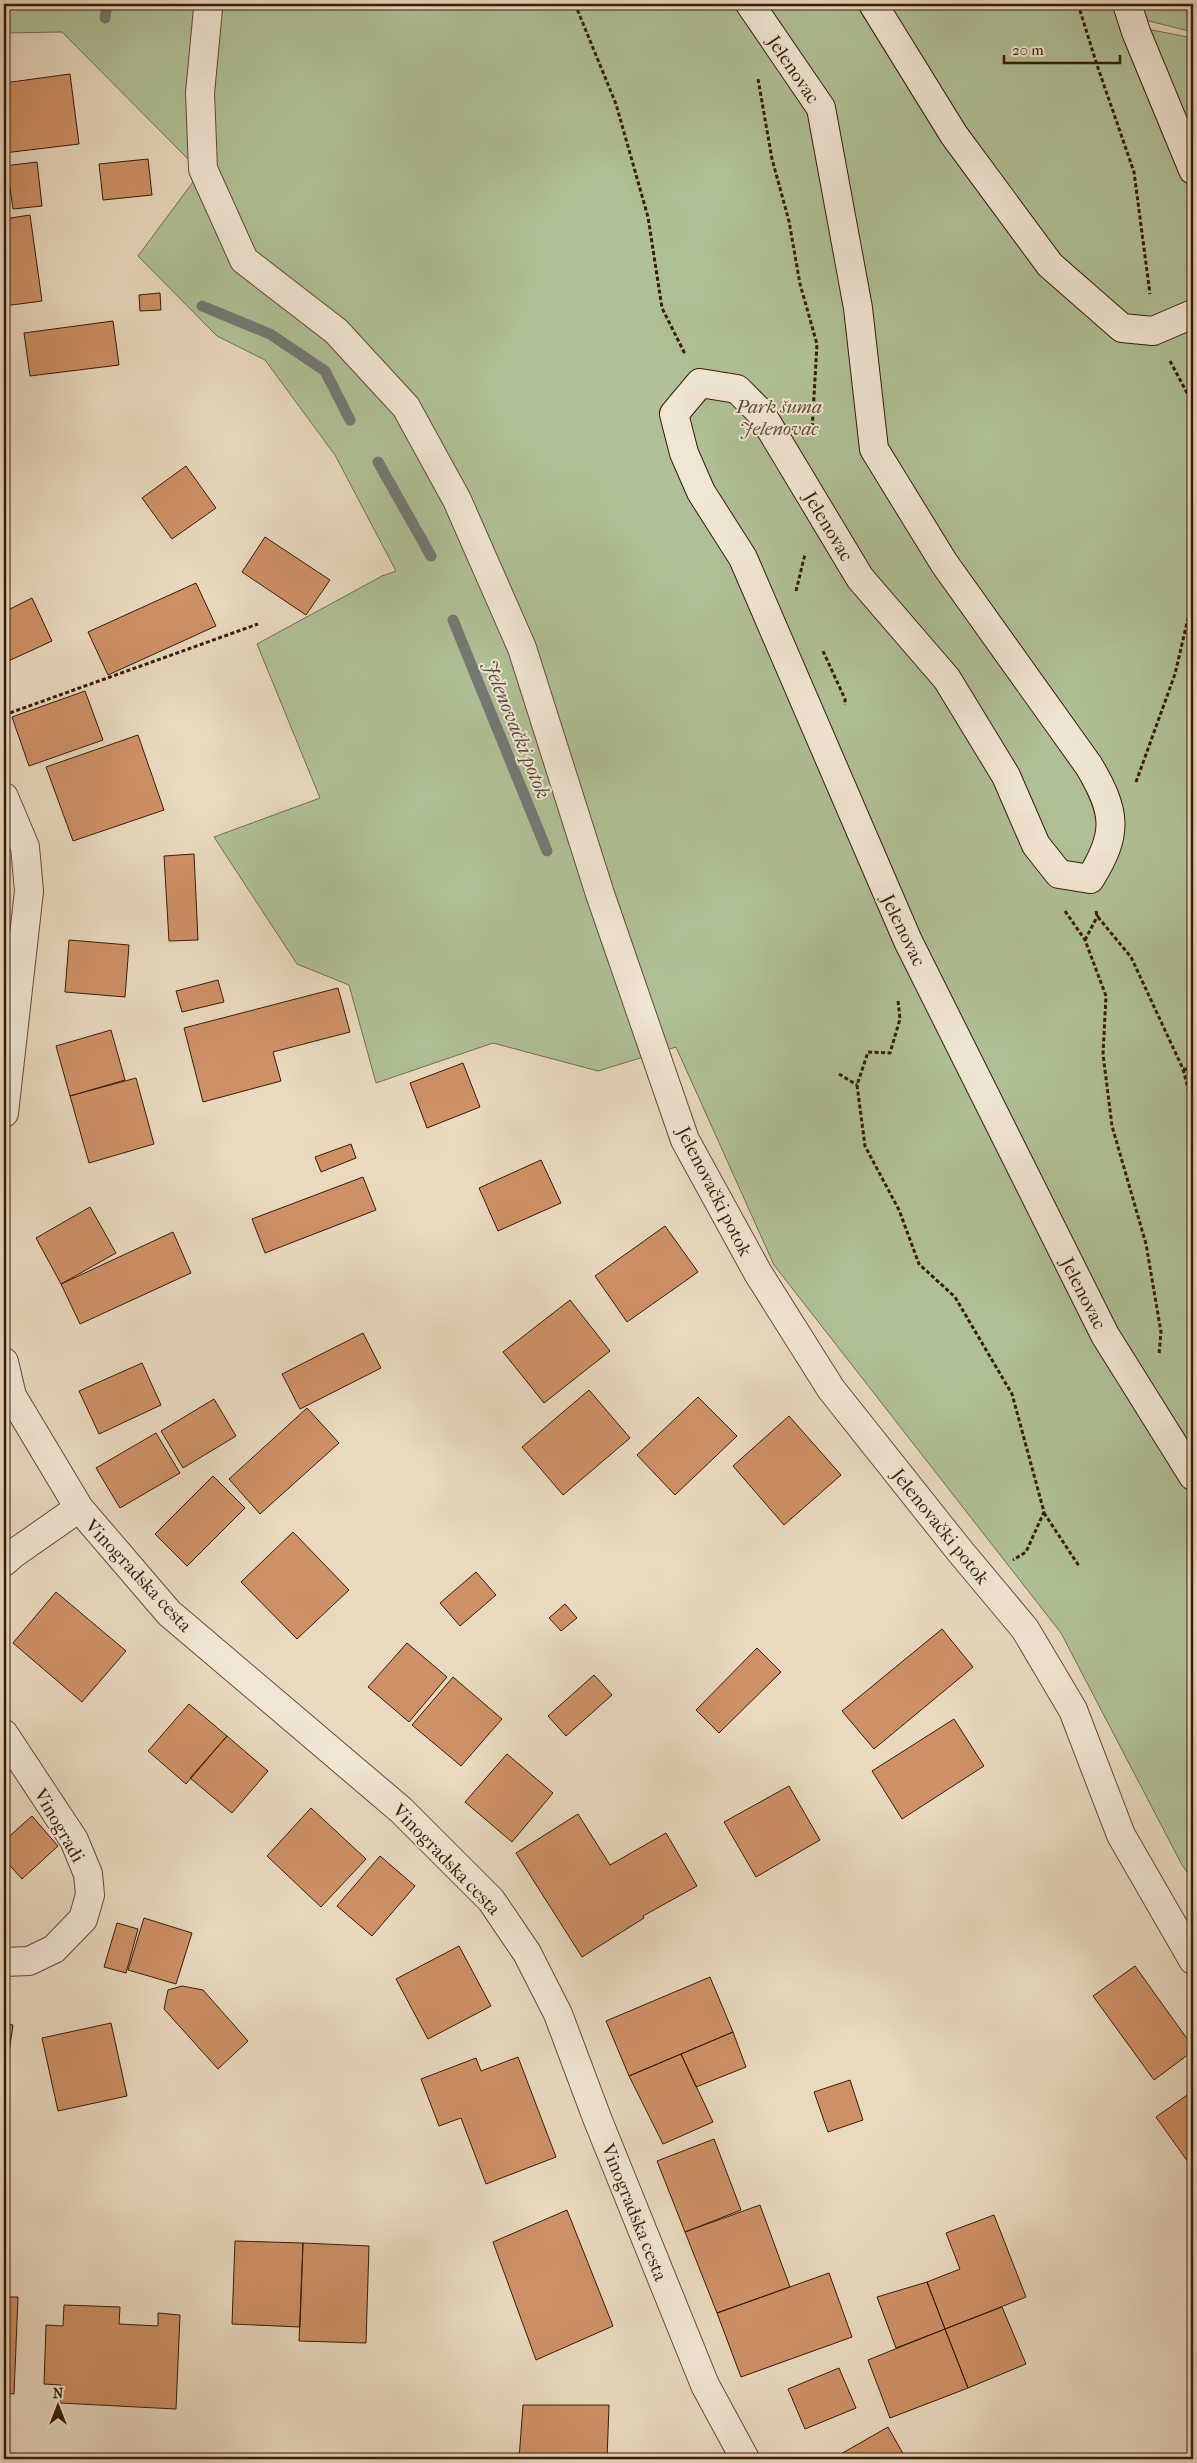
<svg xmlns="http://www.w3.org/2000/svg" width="1197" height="2463" viewBox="0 0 1197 2463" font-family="'IM FELL French Canon',serif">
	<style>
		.green { fill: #b0c096; stroke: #746e4e }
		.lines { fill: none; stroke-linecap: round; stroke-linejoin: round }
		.stream { stroke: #737973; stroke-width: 11 }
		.building { fill: #ce9067; stroke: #391b07 }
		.street-casing { stroke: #654a35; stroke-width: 30 }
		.secondary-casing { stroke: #391b07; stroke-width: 30 }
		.path { stroke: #391b07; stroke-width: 3; stroke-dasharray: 4 2.5; stroke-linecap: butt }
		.street { stroke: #f1e6d5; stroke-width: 28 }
		.secondary { stroke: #f1e6d5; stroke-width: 28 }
		.labels { text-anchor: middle; stroke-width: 4; stroke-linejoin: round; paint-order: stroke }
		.street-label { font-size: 19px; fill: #391b07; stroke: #f1e6d5 }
		.park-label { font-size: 19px; font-style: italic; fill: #5d4d32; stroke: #f1e6d5 }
		.water-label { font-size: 20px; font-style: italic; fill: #564a3d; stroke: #f1e6d5 }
	</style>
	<rect width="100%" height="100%" fill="#e9d9bf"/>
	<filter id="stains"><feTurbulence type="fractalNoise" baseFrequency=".004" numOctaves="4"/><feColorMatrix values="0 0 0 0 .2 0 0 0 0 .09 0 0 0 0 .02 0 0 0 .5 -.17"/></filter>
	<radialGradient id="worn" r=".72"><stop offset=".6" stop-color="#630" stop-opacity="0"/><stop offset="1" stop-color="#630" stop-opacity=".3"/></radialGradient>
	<!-- green -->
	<path class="green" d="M 4,4 L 1193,4 L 1193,32 L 1121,14 L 1126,25 L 1193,38 L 1193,1880 L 1182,1865 L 1061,1633 L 774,1265 L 676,1047 L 598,1071 L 493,1043 L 376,1083 L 349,985 L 297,964 L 214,837 L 320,798 L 257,644 L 382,576 L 396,571 L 335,455 L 265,360 L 217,336 L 138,256 L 193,182 L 190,161 L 62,32 L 4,33 Z"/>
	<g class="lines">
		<!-- stream -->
		<path class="stream" d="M 105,18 L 107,4
			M 202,306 L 270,334 L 325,371 L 350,420
			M 378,462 L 431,556
			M 453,620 L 547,851"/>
	</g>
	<!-- building -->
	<path class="building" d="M 70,74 L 79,144 L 4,153 L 4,83 Z
		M 148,159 L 152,195 L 103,200 L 99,164 Z
		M 37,162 L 42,206 L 13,209 L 10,188 L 4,189 L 4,166 Z
		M 30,215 L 42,301 L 4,306 L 4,219 Z
		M 160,293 L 161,310 L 140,311 L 139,295 Z
		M 113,321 L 119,365 L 30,376 L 24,333 Z
		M 186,466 L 216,508 L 172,539 L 142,498 Z
		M 265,537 L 330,580 L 306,615 L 242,572 Z
		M 196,583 L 216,626 L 108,675 L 88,632 Z
		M 32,598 L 52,641 L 4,663 L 4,612 Z
		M 85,691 L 103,740 L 29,766 L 12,717 Z
		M 138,735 L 164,810 L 73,841 L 46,767 Z
		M 194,854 L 198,940 L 169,941 L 164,856 Z
		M 69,940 L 129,945 L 125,997 L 65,992 Z
		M 218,980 L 224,1002 L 182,1012 L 176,991 Z
		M 338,988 L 350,1032 L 273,1052 L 281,1081 L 203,1102 L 184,1028 Z
		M 111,1030 L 125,1080 L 70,1096 L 56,1046 Z
		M 463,1063 L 480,1107 L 427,1128 L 410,1083 Z
		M 136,1078 L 154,1144 L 89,1163 L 70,1096 Z
		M 351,1144 L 356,1158 L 321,1172 L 315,1157 Z
		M 541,1160 L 561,1203 L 498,1231 L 479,1188 Z
		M 363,1177 L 376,1210 L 265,1253 L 252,1219 Z
		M 90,1207 L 116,1253 L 61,1284 L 36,1238 Z
		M 665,1226 L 698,1272 L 627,1322 L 595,1276 Z
		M 173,1232 L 191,1273 L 80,1324 L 61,1284 Z
		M 570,1300 L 610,1351 L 544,1403 L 503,1352 Z
		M 363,1333 L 381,1368 L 300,1409 L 282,1374 Z
		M 142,1363 L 161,1405 L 99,1434 L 79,1391 Z
		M 589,1390 L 630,1438 L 563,1495 L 522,1447 Z
		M 698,1397 L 737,1436 L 675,1495 L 637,1455 Z
		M 214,1399 L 236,1436 L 183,1468 L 161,1431 Z
		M 307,1408 L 339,1443 L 260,1514 L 229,1479 Z
		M 789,1416 L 841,1475 L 784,1525 L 733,1466 Z
		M 156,1433 L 180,1473 L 120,1508 L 96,1468 Z
		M 213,1476 L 245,1508 L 187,1566 L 155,1534 Z
		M 293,1532 L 349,1590 L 297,1639 L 241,1582 Z
		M 476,1572 L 496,1595 L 460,1626 L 440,1603 Z
		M 56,1592 L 126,1651 L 82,1702 L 13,1643 Z
		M 565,1604 L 577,1618 L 561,1631 L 549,1618 Z
		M 942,1629 L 973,1667 L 874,1749 L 842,1711 Z
		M 407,1643 L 447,1677 L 409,1722 L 368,1687 Z
		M 757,1648 L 781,1672 L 719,1733 L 696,1710 Z
		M 594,1675 L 612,1695 L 566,1736 L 548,1716 Z
		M 453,1677 L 502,1719 L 461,1766 L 412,1725 Z
		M 189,1704 L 227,1736 L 186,1784 L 148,1751 Z
		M 954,1719 L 984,1766 L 902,1819 L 872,1771 Z
		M 227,1736 L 268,1771 L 232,1813 L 190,1778 Z
		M 507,1754 L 553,1793 L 512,1842 L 465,1802 Z
		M 789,1786 L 820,1840 L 756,1877 L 724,1822 Z
		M 311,1808 L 366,1859 L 321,1907 L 267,1856 Z
		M 578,1814 L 610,1865 L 666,1833 L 697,1886 L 643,1916 L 644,1918 L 582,1957 L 516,1853 Z
		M 32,1816 L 58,1846 L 22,1879 L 4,1859 L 4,1841 Z
		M 380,1856 L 415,1886 L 372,1936 L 337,1906 Z
		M 144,1918 L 192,1933 L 176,1984 L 128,1970 Z
		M 117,1923 L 138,1929 L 126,1973 L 104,1967 Z
		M 459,1946 L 491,2006 L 428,2039 L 396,1979 Z
		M 1135,1966 L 1193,2047 L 1193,2051 L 1154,2080 L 1093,1996 Z
		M 710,1977 L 733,2032 L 629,2076 L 606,2021 Z
		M 182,1986 L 203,1990 L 248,2041 L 218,2069 L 164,2009 L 168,1990 Z
		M 111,2023 L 127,2096 L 58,2111 L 42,2038 Z
		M 4,2024 L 13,2025 L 4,2088 Z
		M 733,2032 L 746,2067 L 696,2087 L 681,2054 Z
		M 681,2054 L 713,2122 L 663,2144 L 629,2076 Z
		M 518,2057 L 556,2157 L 486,2184 L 461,2118 L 439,2126 L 421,2079 L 476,2058 L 481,2071 Z
		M 850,2080 L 863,2120 L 828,2132 L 814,2092 Z
		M 1193,2091 L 1193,2169 L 1156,2117 Z
		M 714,2139 L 741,2210 L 685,2232 L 657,2161 Z
		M 760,2205 L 790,2287 L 717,2313 L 685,2232 Z
		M 567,2210 L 613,2326 L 536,2360 L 493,2242 Z
		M 994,2215 L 1026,2297 L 945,2329 L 927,2282 L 960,2269 L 946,2233 Z
		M 235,2241 L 303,2243 L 300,2327 L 232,2324 Z
		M 303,2243 L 369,2246 L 366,2343 L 299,2341 Z
		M 829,2273 L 852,2337 L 741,2377 L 717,2313 Z
		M 927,2282 L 945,2329 L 896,2348 L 877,2297 Z
		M 4,2297 L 18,2297 L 14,2394 L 4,2393 Z
		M 64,2305 L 120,2307 L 119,2324 L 158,2326 L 158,2313 L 180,2315 L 176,2409 L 60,2403 L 61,2385 L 44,2384 L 46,2325 L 63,2326 Z
		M 1002,2307 L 1026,2364 L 968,2388 L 945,2329 Z
		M 945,2329 L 968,2388 L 890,2418 L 868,2360 Z
		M 839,2368 L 856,2408 L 805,2429 L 788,2389 Z
		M 523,2405 L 609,2405 L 607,2459 L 519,2459 Z
		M 888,2427 L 906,2459 L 832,2459 Z"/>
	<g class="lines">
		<!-- street casing -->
		<g class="street-casing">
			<path id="street" d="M 206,4 L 208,9 L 200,93 L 203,169 L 244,260 L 336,331 L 406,407 L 457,500 L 522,648 L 600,894 L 685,1140 L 758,1273 L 831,1389 L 959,1550 L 1025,1629 L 1073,1710 L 1121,1835 L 1193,1960
				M 4,797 L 25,847 L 29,891 L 4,1113
				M 4,1362 L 12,1396 L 79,1508 L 169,1613 L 401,1810 L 491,1900 L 527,1953 L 558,2014 L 597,2118 L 705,2385 L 745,2459
				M 4,1562 L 13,1554 L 79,1508
				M 4,1734 L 74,1840 L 88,1874 L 90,1895 L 83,1919 L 54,1949 L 29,1961 L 4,1962"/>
		</g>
		<!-- secondary casing -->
		<g class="secondary-casing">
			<path id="secondary" d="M 750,4 L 821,108 L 858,308 L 874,449 L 944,563 L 1089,766 C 1116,812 1119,833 1090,879 L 1059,874 L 1036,845 L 1006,776 L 947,679 L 860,578 L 761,413 L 737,389 L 700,383 L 674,414 L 684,453 L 701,492 L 743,558 L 908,941 L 1105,1335 L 1193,1476
				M 873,4 L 954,135 L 1050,265 L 1122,328 L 1153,331 L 1193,314
				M 1127,4 L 1136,32 L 1193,170"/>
		</g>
		<!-- path -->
		<path class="path" d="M 575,4 L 616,104 L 648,217 L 662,308 L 685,354
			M 1078,4 L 1097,65 L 1134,172 L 1150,294
			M 758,79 L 772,159 L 789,221 L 800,284 L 817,344 L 812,431
			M 1170,361 L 1193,404
			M 796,591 L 805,554
			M 823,651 L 845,699 L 845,705
			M 4,715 L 258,624
			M 1136,782 L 1175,674 L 1193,597
			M 1065,911 L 1085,940 L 1106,996 L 1103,1054 L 1112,1126 L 1146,1244 L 1161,1332 L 1159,1355
			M 1096,911 L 1097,916 L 1131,957 L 1183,1069 L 1193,1108
			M 1085,940 L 1098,915
			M 898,1001 L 900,1019 L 890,1053 L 868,1052 L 857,1085 L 865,1146 L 899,1210 L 919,1264 L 955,1297 L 1012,1394 L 1044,1512 L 1026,1552 L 1013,1560
			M 1183,1069 L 1193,1070
			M 839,1074 L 857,1085
			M 1044,1513 L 1079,1566"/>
		<!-- street -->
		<use href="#street" class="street"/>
		<!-- secondary -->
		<use href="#secondary" class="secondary"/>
	</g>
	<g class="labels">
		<!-- street labels -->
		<g class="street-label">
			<text transform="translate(794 69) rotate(56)" y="7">Jelenovac</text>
			<text transform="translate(829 526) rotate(59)" y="7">Jelenovac</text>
			<text transform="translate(904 930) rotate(64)" y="7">Jelenovac</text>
			<text transform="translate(715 1191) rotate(63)" y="7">Jelenovački potok</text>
			<text transform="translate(1084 1293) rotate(63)" y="7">Jelenovac</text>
			<text transform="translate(941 1526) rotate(51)" y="7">Jelenovački potok</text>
			<text transform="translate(139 1575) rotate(47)" y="7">Vinogradska cesta</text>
			<text transform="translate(60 1825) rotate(60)" y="7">Vinogradi</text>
			<text transform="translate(447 1859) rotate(46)" y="7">Vinogradska cesta</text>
			<text transform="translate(635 2212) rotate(68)" y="7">Vinogradska cesta</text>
		</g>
		<!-- park labels -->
		<g class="park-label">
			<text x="779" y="413">Park šuma<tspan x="779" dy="22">Jelenovac</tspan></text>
		</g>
		<!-- water labels -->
		<g class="water-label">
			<text transform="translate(517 729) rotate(68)" y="7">Jelenovački potok</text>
		</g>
	</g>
	<!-- margin -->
	<rect width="1197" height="2463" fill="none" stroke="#e9d9bf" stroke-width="20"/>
	<rect x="5" y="5" width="1187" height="2453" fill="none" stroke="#391b07" stroke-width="2.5"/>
	<rect x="10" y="10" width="1177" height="2443" fill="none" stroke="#391b07"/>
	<!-- north arrow -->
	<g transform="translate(58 2406)" stroke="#f1e6d5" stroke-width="4" paint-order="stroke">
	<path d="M0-4L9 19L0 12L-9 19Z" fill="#391b07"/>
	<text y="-8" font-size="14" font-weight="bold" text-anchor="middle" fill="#391b07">N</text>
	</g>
	<!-- scale -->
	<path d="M1004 55v8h116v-8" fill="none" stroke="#391b07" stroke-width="2.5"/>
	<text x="1012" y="55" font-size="15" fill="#391b07" stroke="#f1e6d5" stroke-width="4" paint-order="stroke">20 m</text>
	<rect width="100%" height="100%" filter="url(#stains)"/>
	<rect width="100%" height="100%" fill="url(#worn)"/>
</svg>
